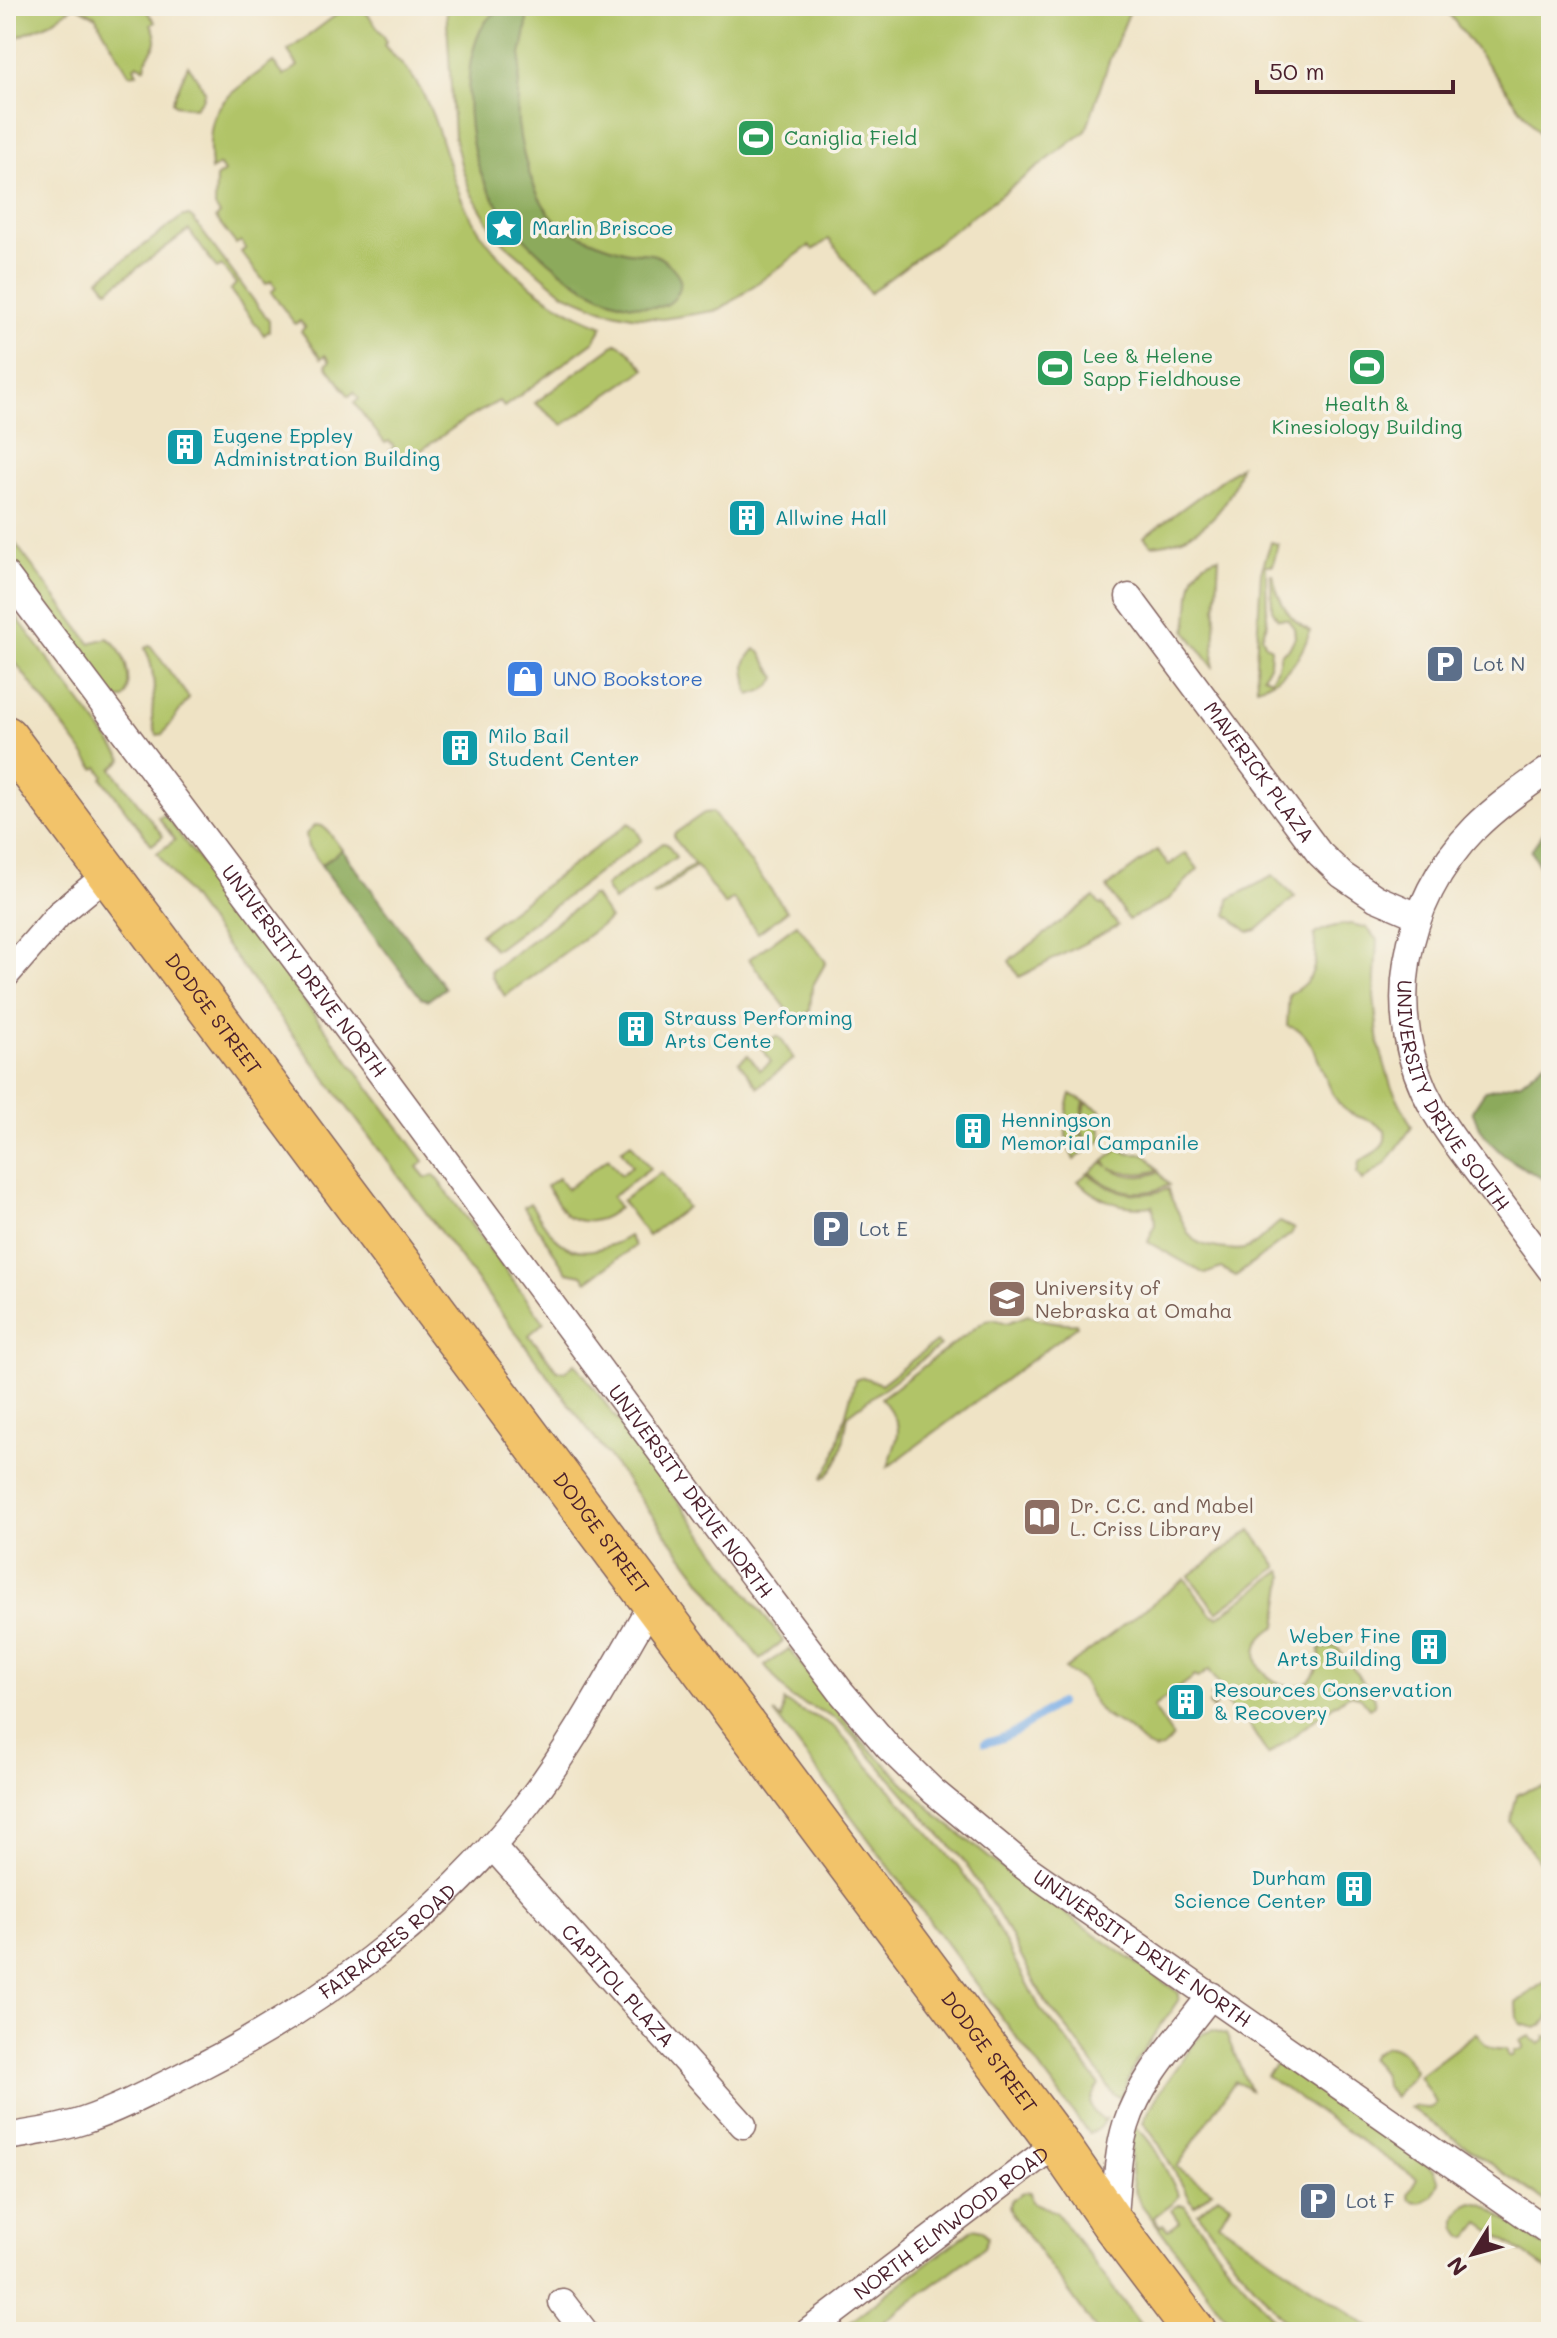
<svg xmlns="http://www.w3.org/2000/svg" width="1557" height="2338" viewBox="0 0 1557 2338" font-family="Mali,sans-serif">
	<style>
		.green { fill: #b1c467; stroke: #7e7249; stroke-width: 2 }
		.forest { fill: #8caa5c; stroke: #6b6444; stroke-width: 2 }
		.lines { fill: none; stroke-linecap: round; stroke-linejoin: round }
		.stream { stroke: #7aaee7; stroke-width: 8 }
		.minor-casing { stroke: #846461; stroke-width: 29 }
		.trunk-casing { stroke: #846461; stroke-width: 45 }
		.minor { stroke: #fff; stroke-width: 26 }
		.trunk { stroke: #f2c36a; stroke-width: 42 }
		.labels { text-anchor: middle; stroke-width: 7; stroke-linejoin: round; paint-order: stroke }
		.leisure-label { font-size: 20px; fill: #27864d; stroke: #f7f3e8; text-anchor: start }
		.culture-label { font-size: 20px; fill: #0d838f; stroke: #f7f3e8; text-anchor: start }
		.service-label { font-size: 20px; fill: #4e5e75; stroke: #f7f3e8; text-anchor: start }
		.shop-label { font-size: 20px; fill: #366cbe; stroke: #f7f3e8; text-anchor: start }
		.street-label { font-size: 20px; fill: #4a1f2b; stroke: #f7f3e8 }
		.education-label { font-size: 20px; fill: #785e54; stroke: #f7f3e8; text-anchor: start }
	</style>
	<rect width="100%" height="100%" fill="#f7f3e8"/>
	<filter id="ink" filterUnits="userSpaceOnUse"><feTurbulence type="fractalNoise" baseFrequency=".0125" numOctaves="2"/><feDisplacementMap in="SourceGraphic" scale="16" xChannelSelector="R" yChannelSelector="G"/><feConvolveMatrix kernelMatrix="1 2 1 2 8 2 1 2 1" color-interpolation-filters="sRGB"/></filter>
	<filter id="wash" filterUnits="userSpaceOnUse"><feTurbulence type="fractalNoise" baseFrequency=".006" numOctaves="4" result="noise"/><feDisplacementMap in="SourceGraphic" scale="32" xChannelSelector="R" yChannelSelector="G"/><feGaussianBlur stdDeviation="1.8" result="paint"/><feColorMatrix in="noise" values="0 0 0 0 0 0 0 0 0 0 0 0 0 0 0 0 0 1.4 0 .05"/><feComposite in="paint" operator="in"/></filter>
	<g filter="url(#wash)">
		<rect width="100%" height="100%" fill="#efe3c5"/>
		<!-- green -->
		<path class="green" d="M 6,6 L 74,6 L 50,23 L 6,42 Z
			M 76,6 L 143,6 L 155,22 L 151,25 C 165,49 146,47 145,68 L 137,64 L 134,67 L 137,73 L 129,74 L 95,16 Z
			M 348,6 L 362,7 L 384,36 L 386,42 L 384,45 C 395,58 408,69 416,82 C 436,113 443,150 456,185 C 480,251 538,302 603,326 L 594,341 L 504,407 L 499,401 L 466,419 L 413,456 L 393,456 L 390,451 L 394,447 L 389,441 L 385,443 L 354,403 L 359,399 L 354,392 L 349,396 L 326,365 L 330,361 L 325,355 L 321,358 L 301,331 L 305,327 L 300,321 L 295,324 L 271,292 L 276,288 L 271,281 L 266,284 L 241,252 L 246,248 L 241,241 L 236,244 L 216,218 L 220,214 L 215,207 L 216,178 L 224,172 L 219,165 L 211,170 C 205,102 223,100 273,62 L 284,76 L 298,66 L 288,51 Z
			M 446,6 L 1132,6 L 1109,61 L 1086,131 L 870,293 L 829,239 L 813,250 L 809,246 L 720,310 L 662,319 L 632,316 L 604,310 L 563,293 L 504,243 L 490,225 L 471,193 L 462,168 L 454,136 Z
			M 1443,6 L 1551,6 L 1551,149 Z
			M 188,65 L 205,91 L 202,100 L 195,108 L 175,105 L 172,102 Z
			M 183,216 L 189,216 L 193,219 L 269,321 L 269,331 L 264,335 L 230,290 L 236,284 L 222,266 L 217,269 L 189,230 L 108,290 L 99,279 Z
			M 617,343 L 627,349 L 645,369 L 563,425 L 535,403 Z
			M 1240,466 C 1230,511 1197,542 1151,545 L 1144,537 Z
			M 6,531 L 90,643 L 107,638 C 124,646 135,683 124,699 L 118,699 L 111,693 L 6,552 Z
			M 1271,542 L 1278,544 L 1273,565 L 1266,565 L 1267,624 L 1262,636 L 1266,645 L 1271,648 L 1270,663 L 1263,676 L 1271,679 L 1278,666 L 1281,653 L 1289,649 L 1295,637 L 1294,628 L 1287,619 L 1278,619 L 1272,610 L 1271,574 L 1273,574 C 1277,599 1287,619 1310,631 C 1301,659 1286,679 1257,687 L 1256,661 L 1261,572 Z
			M 1219,557 L 1213,667 L 1186,631 C 1194,604 1180,566 1219,557 Z
			M 6,603 L 123,759 L 112,769 L 163,836 L 152,845 L 102,778 L 104,776 L 98,767 L 95,769 L 6,650 Z
			M 150,645 L 189,698 L 163,734 L 157,735 C 149,720 153,708 154,692 C 154,676 152,662 145,648 Z
			M 755,649 L 760,652 L 776,677 C 773,688 760,692 750,695 L 747,690 C 749,670 737,668 755,649 Z
			M 712,812 L 787,911 L 758,933 L 733,899 L 725,905 L 696,866 L 655,896 L 653,894 L 694,864 L 674,838 L 674,834 L 704,813 Z
			M 165,815 L 424,1161 L 417,1167 L 426,1178 L 434,1175 L 544,1322 L 529,1335 L 558,1371 L 565,1371 L 575,1363 L 783,1641 L 760,1659 L 157,853 L 175,840 L 158,817 Z
			M 629,823 L 635,828 L 642,840 L 498,948 L 494,949 L 480,934 Z
			M 315,825 L 322,826 L 328,831 L 360,874 L 339,889 L 308,847 L 306,834 Z
			M 663,843 L 667,844 L 676,857 L 614,901 L 606,889 L 606,885 Z
			M 1157,850 L 1169,865 L 1186,853 L 1198,869 L 1167,901 L 1128,920 L 1107,887 Z
			M 1273,876 L 1295,897 L 1257,930 L 1249,932 L 1227,915 L 1229,899 Z
			M 591,896 L 594,896 L 610,919 L 505,996 L 492,977 L 491,971 Z
			M 1094,897 L 1100,905 L 1102,904 L 1118,926 L 1019,977 L 1009,961 Z
			M 797,924 L 826,962 L 812,987 L 810,1011 L 796,1021 L 749,959 Z
			M 1351,924 L 1367,928 L 1377,940 L 1374,996 L 1379,1045 L 1391,1086 L 1412,1127 L 1387,1162 L 1362,1181 L 1357,1173 L 1359,1162 C 1372,1152 1388,1151 1385,1131 C 1372,1116 1350,1120 1338,1102 C 1324,1083 1317,1043 1299,1030 C 1297,1029 1288,1026 1287,1026 L 1289,994 C 1316,981 1318,962 1314,935 C 1324,927 1339,925 1351,924 Z
			M 776,1036 L 781,1039 L 794,1059 L 758,1087 L 739,1062 L 748,1055 L 760,1070 L 771,1062 L 761,1047 Z
			M 1071,1094 L 1084,1101 L 1079,1129 L 1086,1151 L 1074,1160 C 1063,1138 1063,1117 1071,1094 Z
			M 1086,1102 L 1101,1110 L 1099,1123 L 1103,1139 L 1088,1150 L 1081,1127 Z
			M 631,1143 L 650,1168 L 612,1197 L 619,1207 C 604,1222 585,1226 566,1215 L 546,1186 L 558,1178 L 567,1189 L 608,1158 L 621,1175 L 632,1166 L 621,1150 Z
			M 1119,1149 L 1130,1154 L 1146,1154 L 1158,1170 C 1140,1177 1125,1172 1110,1168 C 1126,1177 1142,1179 1159,1172 L 1169,1185 C 1142,1198 1112,1193 1090,1172 L 1103,1162 L 1109,1167 L 1104,1161 Z
			M 661,1172 L 687,1207 L 648,1236 L 622,1201 Z
			M 1088,1173 C 1112,1194 1138,1199 1168,1189 C 1169,1197 1172,1199 1175,1206 C 1189,1231 1184,1243 1218,1248 C 1226,1249 1236,1251 1244,1249 C 1258,1246 1268,1230 1280,1222 L 1294,1229 L 1291,1234 L 1236,1276 L 1221,1268 L 1205,1274 L 1148,1242 L 1155,1224 L 1153,1206 C 1125,1210 1099,1201 1078,1181 Z
			M 530,1203 C 547,1227 559,1256 593,1250 C 607,1247 617,1244 629,1236 L 635,1246 L 587,1281 L 582,1275 L 567,1272 L 524,1207 Z
			M 1028,1315 C 1044,1321 1059,1324 1076,1323 L 1077,1326 L 888,1467 C 899,1430 906,1430 881,1398 L 986,1320 L 994,1319 L 1007,1323 Z
			M 936,1342 L 940,1346 L 848,1415 C 843,1440 844,1463 823,1479 L 822,1478 L 834,1458 L 855,1380 L 863,1377 L 881,1384 Z
			M 1251,1530 L 1278,1567 L 1217,1612 L 1189,1576 Z
			M 1281,1571 L 1284,1576 L 1277,1626 C 1212,1663 1320,1727 1320,1649 L 1336,1646 L 1375,1698 L 1374,1705 L 1369,1708 L 1361,1698 L 1352,1694 L 1346,1696 L 1268,1755 L 1247,1722 L 1232,1710 L 1223,1697 L 1213,1709 L 1209,1704 L 1214,1700 L 1211,1696 L 1221,1687 L 1209,1670 L 1198,1678 L 1195,1676 L 1153,1707 L 1173,1737 C 1154,1764 1144,1742 1128,1729 C 1120,1723 1108,1720 1101,1712 C 1093,1704 1090,1694 1085,1685 C 1082,1678 1071,1674 1065,1669 L 1185,1579 L 1211,1614 L 1218,1617 Z
			M 789,1649 L 860,1739 L 938,1816 L 1013,1877 L 1179,1993 L 1179,1999 L 1136,2062 L 1121,2097 L 1114,2095 L 1074,2037 L 1045,2002 L 1003,1922 L 964,1861 L 842,1724 L 830,1715 L 791,1698 L 765,1665 Z
			M 784,1701 C 800,1713 821,1716 836,1729 L 958,1866 L 986,1907 L 1040,2008 L 1068,2041 L 1099,2085 C 1088,2099 1088,2110 1103,2120 L 1106,2119 L 1101,2127 L 1089,2134 L 774,1713 L 782,1719 Z
			M 1543,1787 L 1551,1788 L 1551,1877 L 1510,1822 L 1517,1795 L 1527,1790 Z
			M 1551,1977 C 1551,1996 1557,2021 1536,2028 L 1521,2024 L 1517,2017 L 1516,2003 Z
			M 1212,2030 L 1226,2034 L 1250,2090 L 1235,2081 L 1177,2167 L 1212,2191 L 1194,2206 L 1159,2144 L 1143,2122 L 1159,2093 L 1195,2042 L 1202,2034 Z
			M 1476,2033 C 1484,2044 1490,2051 1506,2049 L 1509,2057 L 1514,2055 L 1514,2051 L 1523,2049 L 1523,2046 L 1520,2040 L 1530,2036 L 1532,2040 L 1539,2044 L 1545,2041 L 1545,2036 L 1551,2037 L 1551,2205 L 1410,2108 C 1420,2103 1428,2114 1436,2103 L 1419,2076 Z
			M 1385,2046 C 1400,2045 1407,2059 1415,2070 C 1410,2084 1402,2084 1395,2097 L 1385,2087 C 1385,2073 1379,2069 1370,2059 L 1373,2054 Z
			M 1278,2062 L 1434,2170 L 1439,2183 L 1433,2196 L 1421,2203 L 1410,2200 L 1408,2194 L 1417,2179 L 1266,2076 Z
			M 1134,2127 C 1153,2137 1168,2176 1179,2195 L 1176,2200 L 1154,2217 L 1160,2226 L 1163,2224 L 1168,2230 L 1179,2222 L 1171,2210 L 1179,2205 L 1184,2205 L 1218,2253 L 1285,2332 L 1237,2332 L 1141,2204 C 1126,2178 1131,2155 1134,2127 Z
			M 1030,2192 L 1032,2202 L 1056,2212 L 1146,2332 L 1098,2332 L 1012,2215 L 1009,2207 L 1011,2201 L 1023,2193 Z
			M 1218,2196 L 1230,2204 L 1219,2223 L 1377,2332 L 1294,2332 L 1223,2248 L 1198,2213 Z
			M 1473,2202 L 1483,2204 L 1551,2251 L 1551,2272 L 1480,2223 L 1469,2237 L 1463,2237 C 1450,2224 1456,2208 1473,2202 Z
			M 974,2228 L 982,2230 L 988,2237 L 984,2247 L 870,2332 L 836,2332 Z"/>
		<!-- forest -->
		<path class="forest" d="M 515,8 C 520,12 526,14 527,20 C 528,25 522,48 521,56 C 520,78 516,101 518,123 C 522,156 536,213 568,229 C 586,238 605,246 624,251 C 634,254 645,252 655,255 C 663,258 678,270 680,280 C 682,290 674,301 666,305 C 658,308 651,307 642,306 C 587,303 522,245 494,199 C 471,163 466,119 469,76 C 470,60 476,32 488,19 C 495,11 505,10 515,8 Z
			M 1551,825 L 1551,890 L 1531,850 L 1544,832 Z
			M 342,850 L 445,988 L 428,1000 L 421,998 L 321,865 Z
			M 1551,1057 L 1551,1183 C 1514,1163 1488,1152 1472,1111 L 1485,1091 L 1521,1082 Z"/>
		<g class="lines">
			<!-- stream -->
			<path class="stream" d="M 985,1743 C 1013,1738 1036,1718 1059,1703"/>
		</g>
	</g>
	<g filter="url(#ink)">
		<g class="lines">
			<!-- minor casing -->
			<g class="minor-casing">
				<g id="minor">
					<path id="s1" d="M 6,575 L 374,1064 L 722,1535 L 842,1693 L 889,1748 L 933,1791 L 1025,1867 L 1551,2233"/>
					<path id="s2" d="M 1129,597 L 1319,853 L 1342,875 L 1376,898 L 1418,916"/>
					<path id="s3" d="M 1551,768 C 1525,787 1498,805 1475,828 C 1402,902 1381,1016 1433,1108 C 1447,1133 1465,1155 1482,1178 C 1505,1209 1528,1239 1551,1270"/>
					<path d="M 6,975 L 59,914 L 109,873"/>
					<path id="s4" d="M 492,1846 L 743,2125"/>
					<path id="s5" d="M 6,2137 C 32,2133 58,2129 83,2121 C 118,2109 150,2092 182,2076 C 313,2011 438,1920 527,1804 C 575,1742 612,1671 652,1603"/>
					<path d="M 1113,2224 C 1117,2192 1116,2157 1126,2125 C 1140,2079 1182,2034 1211,1995"/>
					<path d="M 562,2302 L 585,2332"/>
					<path id="s6" d="M 808,2332 L 1057,2143"/>
				</g>
			</g>
			<!-- trunk casing -->
			<g class="trunk-casing">
				<g id="trunk">
					<path id="s7" d="M 6,737 L 1057,2143 L 1113,2224 L 1195,2332"/>
				</g>
			</g>
			<!-- minor -->
			<use href="#minor" class="minor"/>
			<!-- trunk -->
			<use href="#trunk" class="trunk"/>
		</g>
	</g>
	<!-- icons -->
	<defs>
		<g id="stadium-square" transform="scale(2)"><rect x="-9" y="-9" width="18" height="18" rx="4" fill="#2e9e5b" stroke="#f7f3e8"/><path d="M0-5a6.5 5 0 1 0 0 10a6.5 5 0 1 0 0-10ZM-3.5-1.8h7v3.6h-7Z" fill="#fff"/></g>
		<g id="sight-square" transform="scale(2)"><rect x="-9" y="-9" width="18" height="18" rx="4" fill="#0f9aa8" stroke="#f7f3e8"/><path d="M0-6L1.8-2.2L6-1.7L2.9 1.2L3.7 5.4L0 3.3L-3.7 5.4L-2.9 1.2L-6-1.7L-1.8-2.2Z" fill="#fff"/></g>
		<g id="building-square" transform="scale(2)"><rect x="-9" y="-9" width="18" height="18" rx="4" fill="#0f9aa8" stroke="#f7f3e8"/><path d="M-4-6H4V6H1V3H-1V6H-4ZM-2.5-4.3h1.7v1.8h-1.7ZM.8-4.3h1.7v1.8H.8ZM-2.5-1h1.7V.8h-1.7ZM.8-1h1.7V.8H.8Z" fill="#fff"/></g>
		<g id="parking-square" transform="scale(2)"><rect x="-9" y="-9" width="18" height="18" rx="4" fill="#5c6f8a" stroke="#f7f3e8"/><path d="M-3.5-5.5H1a3.5 3.5 0 0 1 0 7H-1V5.5H-3.5ZM-1-3.4V-.6H.8a1.4 1.4 0 0 0 0-2.8Z" fill="#fff"/></g>
		<g id="shop-square" transform="scale(2)"><rect x="-9" y="-9" width="18" height="18" rx="4" fill="#3f7fe0" stroke="#f7f3e8"/><path d="M-5-2.5h2.3a2.7 3.5 0 0 1 5.4 0H5L5.5 6h-11ZM-1.5-2.5h3a1.5 2.3 0 0 0-3 0Z" fill="#fff"/></g>
		<g id="university-square" transform="scale(2)"><rect x="-9" y="-9" width="18" height="18" rx="4" fill="#8d6e63" stroke="#f7f3e8"/><path d="M0-5L7-2L0 1L-7-2ZM-4 1L0 2.5L4 1V4Q0 6-4 4Z" fill="#fff"/></g>
		<g id="library-square" transform="scale(2)"><rect x="-9" y="-9" width="18" height="18" rx="4" fill="#8d6e63" stroke="#f7f3e8"/><path d="M-6-4Q-3-5.5-.7-3.5V5Q-3 3-6 4ZM6-4Q3-5.5 .7-3.5V5Q3 3 6 4Z" fill="#fff"/></g>
	</defs>
	<g fill-rule="evenodd">
		<use href="#stadium-square" x="756" y="138"/>
		<use href="#sight-square" x="504" y="228"/>
		<use href="#stadium-square" x="1367" y="367"/>
		<use href="#stadium-square" x="1055" y="368"/>
		<use href="#building-square" x="185" y="447"/>
		<use href="#building-square" x="747" y="518"/>
		<use href="#parking-square" x="1445" y="664"/>
		<use href="#shop-square" x="525" y="679"/>
		<use href="#building-square" x="460" y="748"/>
		<use href="#building-square" x="636" y="1029"/>
		<use href="#building-square" x="973" y="1131"/>
		<use href="#parking-square" x="831" y="1229"/>
		<use href="#university-square" x="1007" y="1299"/>
		<use href="#library-square" x="1042" y="1517"/>
		<use href="#building-square" x="1429" y="1647"/>
		<use href="#building-square" x="1186" y="1702"/>
		<use href="#building-square" x="1354" y="1889"/>
		<use href="#parking-square" x="1318" y="2201"/>
	</g>
	<g class="labels">
		<!-- leisure labels -->
		<g class="leisure-label">
			<text x="784" y="145">Caniglia Field</text>
			<text x="1083" y="363">Lee &amp; Helene<tspan x="1083" dy="23">Sapp Fieldhouse</tspan></text>
			<text x="1367" y="411" text-anchor="middle">Health &amp;<tspan x="1367" dy="23">Kinesiology Building</tspan></text>
		</g>
		<!-- culture labels -->
		<g class="culture-label">
			<text x="532" y="235">Marlin Briscoe</text>
			<text x="213" y="443">Eugene Eppley<tspan x="213" dy="23">Administration Building</tspan></text>
			<text x="775" y="525">Allwine Hall</text>
			<text x="488" y="743">Milo Bail<tspan x="488" dy="23">Student Center</tspan></text>
			<text x="664" y="1025">Strauss Performing<tspan x="664" dy="23">Arts Cente</tspan></text>
			<text x="1001" y="1127">Henningson<tspan x="1001" dy="23">Memorial Campanile</tspan></text>
			<text x="1401" y="1643" text-anchor="end">Weber Fine<tspan x="1401" dy="23">Arts Building</tspan></text>
			<text x="1214" y="1697">Resources Conservation<tspan x="1214" dy="23">&amp; Recovery</tspan></text>
			<text x="1326" y="1885" text-anchor="end">Durham<tspan x="1326" dy="23">Science Center</tspan></text>
		</g>
		<!-- service labels -->
		<g class="service-label">
			<text x="1473" y="671">Lot N</text>
			<text x="859" y="1236">Lot E</text>
			<text x="1346" y="2208">Lot F</text>
		</g>
		<!-- shop labels -->
		<g class="shop-label">
			<text x="553" y="686">UNO Bookstore</text>
		</g>
		<!-- street labels -->
		<g class="street-label">
			<text dy="7" stroke="none"><textPath href="#s2" startOffset="218">MAVERICK PLAZA</textPath></text>
			<text dy="7" stroke="none"><textPath href="#s1" startOffset="496">UNIVERSITY DRIVE NORTH</textPath></text>
			<text dy="7" stroke="none"><textPath href="#s7" startOffset="346">DODGE STREET</textPath></text>
			<text dy="7" stroke="none"><textPath href="#s3" startOffset="396">UNIVERSITY DRIVE SOUTH</textPath></text>
			<text dy="7" stroke="none"><textPath href="#s1" startOffset="1144">UNIVERSITY DRIVE NORTH</textPath></text>
			<text dy="7" stroke="none"><textPath href="#s7" startOffset="994">DODGE STREET</textPath></text>
			<text dy="7" stroke="none"><textPath href="#s5" startOffset="434">FAIRACRES ROAD</textPath></text>
			<text dy="7" stroke="none"><textPath href="#s1" startOffset="1792">UNIVERSITY DRIVE NORTH</textPath></text>
			<text dy="7" stroke="none"><textPath href="#s4" startOffset="188">CAPITOL PLAZA</textPath></text>
			<text dy="7" stroke="none"><textPath href="#s7" startOffset="1642">DODGE STREET</textPath></text>
			<text dy="7" stroke="none"><textPath href="#s6" startOffset="180">NORTH ELMWOOD ROAD</textPath></text>
		</g>
		<!-- education labels -->
		<g class="education-label">
			<text x="1035" y="1295">University of<tspan x="1035" dy="23">Nebraska at Omaha</tspan></text>
			<text x="1070" y="1513">Dr. C.C. and Mabel<tspan x="1070" dy="23">L. Criss Library</tspan></text>
		</g>
	</g>
	<!-- margin -->
	<rect width="1557" height="2338" fill="none" stroke="#f7f3e8" stroke-width="32"/>
	<!-- north arrow -->
	<g transform="translate(1473 2254) rotate(233)" stroke="#f7f3e8" stroke-width="6" paint-order="stroke">
	<path d="M0-6L14 30L0 20L-14 30Z" fill="#4a1f2b"/>
	<text y="-12" font-size="22" font-weight="bold" text-anchor="middle" fill="#4a1f2b">N</text>
	</g>
	<!-- scale -->
	<path d="M1257 80v12h196v-12" fill="none" stroke="#4a1f2b" stroke-width="4"/>
	<text x="1269" y="80" font-size="24" fill="#4a1f2b" stroke="#f7f3e8" stroke-width="6" paint-order="stroke">50 m</text>
</svg>
